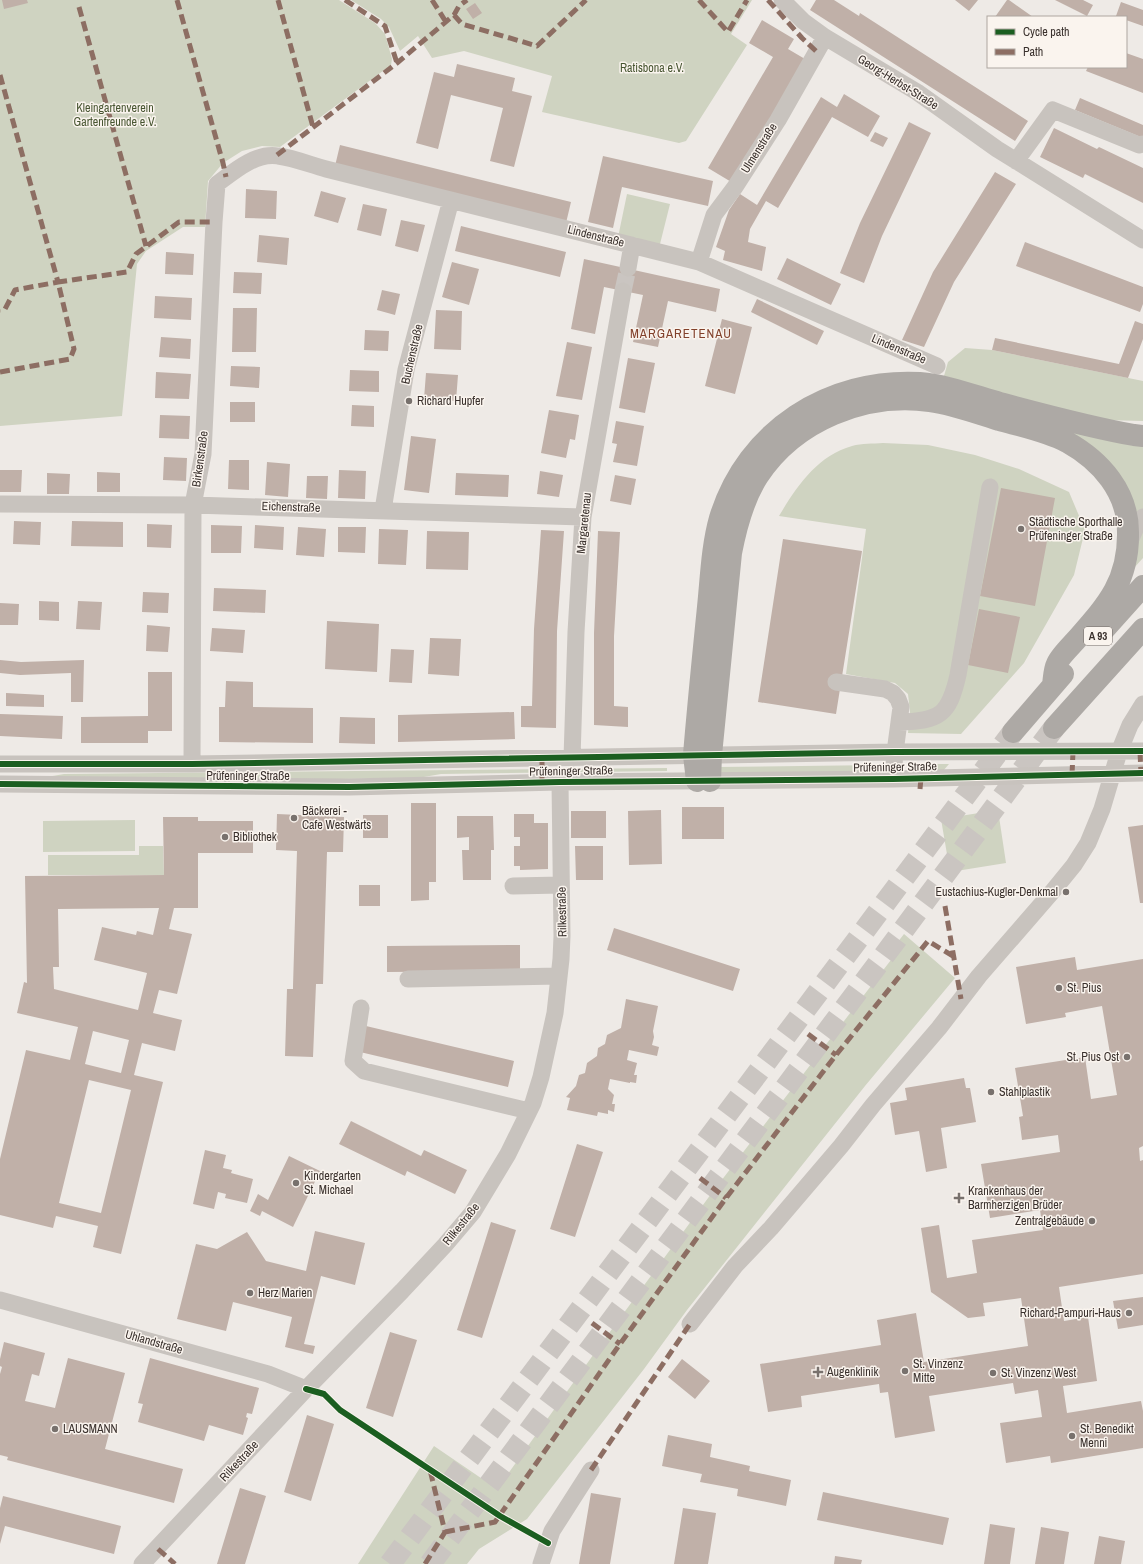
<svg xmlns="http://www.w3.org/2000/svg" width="1143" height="1564" viewBox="0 0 1143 1564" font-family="'Archivo Narrow',sans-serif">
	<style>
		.green { fill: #cfd3c1 }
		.building { fill: #c0b0a8; fill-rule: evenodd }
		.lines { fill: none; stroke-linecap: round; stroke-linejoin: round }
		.minor-tunnel { stroke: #cac5c1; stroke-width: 17; stroke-dasharray: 17 8; stroke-linecap: butt }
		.highway-tunnel { stroke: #cac5c1; stroke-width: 22; stroke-dasharray: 22 11; stroke-linecap: butt }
		.minor { stroke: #c8c3be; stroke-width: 17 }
		.highway { stroke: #ada9a5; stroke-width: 22 }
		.quiet { stroke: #8d6e63; stroke-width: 5; stroke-dasharray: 10 5; stroke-linecap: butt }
		.cycleway-casing { stroke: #faf4ee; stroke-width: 8 }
		.cycleway { stroke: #1b5e20; stroke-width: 6 }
		.poi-dot { fill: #78716d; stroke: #faf4ee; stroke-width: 1.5 }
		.labels { text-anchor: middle; stroke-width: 3; stroke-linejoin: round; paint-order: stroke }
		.shield { fill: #faf4ee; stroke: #736b66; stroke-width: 1 }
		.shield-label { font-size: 11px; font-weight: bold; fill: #39302c }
		.park-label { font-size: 12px; fill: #475531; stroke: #faf4ee }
		.street-label { font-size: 12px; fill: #39302c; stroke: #faf4ee }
		.poi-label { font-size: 12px; fill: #39302c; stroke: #faf4ee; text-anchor: start }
		.neighbourhood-label { font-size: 13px; letter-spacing: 1px; fill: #82412b; stroke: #faf4ee }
	</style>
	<rect width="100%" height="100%" fill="#eeeae6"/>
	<!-- green -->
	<path class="green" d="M 0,0 L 339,0 L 375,23 L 385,34 L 392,59 L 391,65 L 280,147 L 262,146 L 242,151 L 223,163 L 208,181 L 205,227 L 183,227 L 146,251 L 137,264 L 122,416 L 0,426 Z
		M 351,0 L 752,0 L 731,34 L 747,45 L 686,141 L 679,143 L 542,112 L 552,76 L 464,51 L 432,58 L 418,36 L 400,51 L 389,27 L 381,19 Z
		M 627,194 L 670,204 L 658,252 L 617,242 Z
		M 965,348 L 992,350 L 1143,381 L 1143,421 L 1104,420 L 1024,400 L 944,376 L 948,362 Z
		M 1048,425 L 1143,446 L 1143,509 L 1134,518 Z
		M 883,443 L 928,445 L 975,455 L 1019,469 L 1069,492 L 1085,530 L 1074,575 L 1024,663 L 961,734 L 908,733 L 910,712 L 908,694 L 895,683 L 846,674 L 866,529 L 779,516 C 797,486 817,456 852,446 C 862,443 873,444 883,443 Z
		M 1143,524 L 1143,558 L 1133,569 L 1135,546 Z
		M 921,764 L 949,764 L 943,771 L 921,772 Z
		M 880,765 L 887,770 L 885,772 L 725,774 L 717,771 L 717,767 Z
		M 667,768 L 667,771 L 441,774 L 418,778 L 159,781 L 41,778 L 64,774 Z
		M 998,810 L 1006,863 L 950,872 L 941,819 Z
		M 135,820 L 135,851 L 43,852 L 43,821 Z
		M 139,846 L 163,846 L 164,875 L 48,875 L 48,855 L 139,855 Z
		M 904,934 L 955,978 L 865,1086 L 687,1310 L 644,1369 L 527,1519 L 479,1549 L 467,1564 L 358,1564 L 434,1446 L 497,1489 L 601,1344 L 711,1194 L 894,956 L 890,952 Z"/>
	<!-- building -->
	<path class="building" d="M 2,0 L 27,0 L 28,3 L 4,9 Z
		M 816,0 L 834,0 L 859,16 L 860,13 L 1028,121 L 1015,141 L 810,10 Z
		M 955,0 L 978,0 L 969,11 Z
		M 1007,0 L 1009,0 L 1033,17 L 995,17 Z
		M 1055,0 L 1083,0 L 1093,5 L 1087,16 Z
		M 1121,2 L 1143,10 L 1143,26 L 1126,20 L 1126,17 L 1116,16 Z
		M 475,3 L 482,13 L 473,19 L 466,9 Z
		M 762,20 L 794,39 L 788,49 L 805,59 L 733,183 L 708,168 L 773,57 L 749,43 Z
		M 1126,53 L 1143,59 L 1143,93 L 1086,71 L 1088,67 L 1126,67 Z
		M 457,64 L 515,78 L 512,91 L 532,96 L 514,167 L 490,161 L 503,108 L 451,95 L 438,149 L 416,143 L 434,72 L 454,77 Z
		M 844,94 L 880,116 L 868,137 L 832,117 L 778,208 L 766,201 L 750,229 L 748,242 L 766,247 L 762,271 L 723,260 L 725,251 L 716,247 L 729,210 L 740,194 L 757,205 L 821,97 L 837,107 Z
		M 1080,98 L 1143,125 L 1143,138 L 1075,110 Z
		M 909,122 L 931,133 L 882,236 L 864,283 L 840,273 L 860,223 Z
		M 1054,128 L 1097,149 L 1099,147 L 1143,168 L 1143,203 L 1085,174 L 1083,178 L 1040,157 Z
		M 875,132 L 888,138 L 883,147 L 870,141 Z
		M 340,145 L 571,202 L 566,223 L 335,166 Z
		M 603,156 L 713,181 L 708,206 L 622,187 L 613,228 L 588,222 Z
		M 995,172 L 1016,184 L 954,282 L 924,347 L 902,340 L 933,272 Z
		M 246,189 L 277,191 L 276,219 L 245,218 Z
		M 321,191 L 346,198 L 338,223 L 314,216 Z
		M 363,204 L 387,209 L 381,236 L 357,230 Z
		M 401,220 L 425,225 L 418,252 L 395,246 Z
		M 461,226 L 566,252 L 560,277 L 455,251 Z
		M 259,235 L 289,238 L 287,265 L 257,262 Z
		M 1025,242 L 1143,287 L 1143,304 L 1140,312 L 1016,266 Z
		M 166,252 L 194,254 L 193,275 L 165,274 Z
		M 787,258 L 841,284 L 831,305 L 777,279 Z
		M 584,259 L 720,289 L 716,312 L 668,301 L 658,347 L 633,342 L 643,295 L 604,287 L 595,334 L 571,329 Z
		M 452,262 L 479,269 L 469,305 L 442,297 Z
		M 234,272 L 262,273 L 261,294 L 233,293 Z
		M 382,290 L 400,294 L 395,315 L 377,310 Z
		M 155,296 L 192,298 L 191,320 L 154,318 Z
		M 757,299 L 824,331 L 817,345 L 751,312 Z
		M 233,308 L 257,308 L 256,352 L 232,352 Z
		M 436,310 L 462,311 L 461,350 L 434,349 Z
		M 722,319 L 752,327 L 735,394 L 705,386 Z
		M 1135,321 L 1143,324 L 1143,339 L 1128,378 L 992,350 L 995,338 L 1119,364 Z
		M 365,330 L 389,331 L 388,351 L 364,350 Z
		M 161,337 L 191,339 L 190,359 L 159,357 Z
		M 567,342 L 592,347 L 582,400 L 556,396 Z
		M 628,358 L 655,363 L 645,413 L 619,408 Z
		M 231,366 L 260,367 L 259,388 L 230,386 Z
		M 350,370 L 379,371 L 379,392 L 349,391 Z
		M 156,372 L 191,374 L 189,399 L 155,398 Z
		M 426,373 L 458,375 L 456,401 L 424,399 Z
		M 230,402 L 255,402 L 255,422 L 230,422 Z
		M 352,405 L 374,406 L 374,427 L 351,426 Z
		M 549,410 L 579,415 L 575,440 L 570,439 L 566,458 L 541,453 Z
		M 160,415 L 190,416 L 189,439 L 159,438 Z
		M 616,421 L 644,426 L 637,466 L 613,462 L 617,444 L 612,443 Z
		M 411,436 L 436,439 L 429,493 L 404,490 Z
		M 164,457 L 187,458 L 186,481 L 163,480 Z
		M 229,460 L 249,460 L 249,490 L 228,489 Z
		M 267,462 L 290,464 L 288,497 L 265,495 Z
		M 0,470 L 22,470 L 21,492 L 0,492 Z
		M 339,470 L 366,471 L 365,499 L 338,498 Z
		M 540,471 L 563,475 L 559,497 L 537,494 Z
		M 97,472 L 120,473 L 120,492 L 97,492 Z
		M 47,473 L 70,474 L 69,494 L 47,494 Z
		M 456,473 L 509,475 L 508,497 L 455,495 Z
		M 615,475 L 636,479 L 631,505 L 610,501 Z
		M 307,476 L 328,476 L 327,499 L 306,498 Z
		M 1001,488 L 1055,498 L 1035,606 L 980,596 Z
		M 14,521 L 41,522 L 40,545 L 13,544 Z
		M 72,521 L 123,522 L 123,547 L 71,546 Z
		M 147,524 L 172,525 L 171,548 L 147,547 Z
		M 211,525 L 242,526 L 241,553 L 211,553 Z
		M 255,525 L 284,527 L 283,550 L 254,548 Z
		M 298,527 L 326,529 L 324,557 L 296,555 Z
		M 338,527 L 366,527 L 365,553 L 338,552 Z
		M 379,529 L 408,530 L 406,565 L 378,564 Z
		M 541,530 L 564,531 L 557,631 L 556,728 L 521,727 L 521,706 L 532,706 L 534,629 Z
		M 427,531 L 469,532 L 468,570 L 426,569 Z
		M 598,531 L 620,532 L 614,636 L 614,706 L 628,707 L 628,727 L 594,725 L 594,633 Z
		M 783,539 L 862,551 L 836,714 L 758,702 Z
		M 214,588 L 266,590 L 265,613 L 213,611 Z
		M 143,592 L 169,593 L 168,613 L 142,612 Z
		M 39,601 L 59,602 L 59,621 L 39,620 Z
		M 78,601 L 102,602 L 100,630 L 76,629 Z
		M 0,603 L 19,604 L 18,625 L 0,625 Z
		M 979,609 L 1020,617 L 1008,673 L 968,665 Z
		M 327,621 L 379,624 L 377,672 L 325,669 Z
		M 147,625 L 170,627 L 168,652 L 146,651 Z
		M 212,628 L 245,630 L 243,653 L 210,651 Z
		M 430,638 L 461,639 L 459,676 L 428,674 Z
		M 391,649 L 414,650 L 412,683 L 389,682 Z
		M 0,660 L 21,662 L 84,660 L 83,702 L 71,702 L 71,673 L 20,675 L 0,673 Z
		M 148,672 L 172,672 L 172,731 L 148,731 L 148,743 L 81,743 L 81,717 L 148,716 Z
		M 226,681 L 253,682 L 253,707 L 313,708 L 313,743 L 219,742 L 219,707 L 225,707 Z
		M 6,693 L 44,695 L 44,707 L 6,706 Z
		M 514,712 L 515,739 L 398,742 L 398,715 Z
		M 0,714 L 63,716 L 62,739 L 0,736 Z
		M 340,717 L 375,718 L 375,744 L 339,743 Z
		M 411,803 L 436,803 L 436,882 L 429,882 L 429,900 L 411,901 Z
		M 682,807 L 724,807 L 724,839 L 682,839 Z
		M 661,810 L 662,864 L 629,865 L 628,811 Z
		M 571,811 L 606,811 L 606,838 L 571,838 Z
		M 277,814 L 344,817 L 343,852 L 327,852 L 323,984 L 316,984 L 313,1057 L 285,1056 L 287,989 L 293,989 L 293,986 L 297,851 L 276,850 Z
		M 514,814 L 534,814 L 534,823 L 548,823 L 548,869 L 520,870 L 520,866 L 514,866 L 514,846 L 520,846 L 520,837 L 514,837 Z
		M 363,815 L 388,815 L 388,838 L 363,838 Z
		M 457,816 L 493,816 L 494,850 L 491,850 L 491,880 L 463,880 L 462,850 L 469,850 L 469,837 L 457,838 Z
		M 163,817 L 198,817 L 198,821 L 253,821 L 253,853 L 198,853 L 198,908 L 174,908 L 169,929 L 192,934 L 177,994 L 159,990 L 153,1013 L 182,1020 L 175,1051 L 142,1043 L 134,1075 L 163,1082 L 121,1254 L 93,1247 L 98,1226 L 56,1216 L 53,1228 L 0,1215 L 0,1159 L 26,1050 L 70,1060 L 78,1027 L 17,1013 L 24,982 L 27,983 L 25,876 L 164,875 ZM 159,908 L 153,935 L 137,931 L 136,935 L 102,927 L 94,960 L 147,973 L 138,1010 L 54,989 L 53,967 L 59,967 L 58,909 ZM 93,1031 L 129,1040 L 121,1073 L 85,1064 ZM 89,1080 L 131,1090 L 101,1213 L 59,1203 Z
		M 1143,825 L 1143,903 L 1140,903 L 1128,827 Z
		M 575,846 L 603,846 L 603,880 L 576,880 Z
		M 359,885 L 380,885 L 380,906 L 359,906 Z
		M 614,928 L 740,969 L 733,991 L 607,950 Z
		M 520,945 L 520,971 L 387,972 L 387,946 Z
		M 1075,957 L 1077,970 L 1143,959 L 1143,1146 L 1139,1148 L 1140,1161 L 1143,1160 L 1143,1274 L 1059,1287 L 1064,1321 L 1088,1317 L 1097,1381 L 1063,1386 L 1067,1413 L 1141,1401 L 1143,1411 L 1143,1448 L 1051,1463 L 1050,1456 L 1006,1463 L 1000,1423 L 1042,1417 L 1038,1390 L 1015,1394 L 1013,1383 L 929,1396 L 935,1431 L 895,1438 L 888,1392 L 880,1393 L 879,1384 L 801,1396 L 802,1407 L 768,1412 L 760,1364 L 881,1345 L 877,1320 L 916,1313 L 924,1362 L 1028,1346 L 1021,1298 L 983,1303 L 985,1316 L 968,1318 L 931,1292 L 921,1228 L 939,1225 L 947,1278 L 977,1273 L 972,1240 L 1043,1230 L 1040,1210 L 990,1218 L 981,1164 L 1060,1152 L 1058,1135 L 1022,1140 L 1019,1117 L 1023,1116 L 1015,1068 L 1085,1057 L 1091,1099 L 1117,1095 L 1102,1006 L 1065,1013 L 1066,1017 L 1026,1024 L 1016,967 Z
		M 626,999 L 658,1006 L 653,1031 L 654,1037 L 652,1045 L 659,1047 L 657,1056 L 629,1050 L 627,1060 L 637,1063 L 634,1075 L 637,1075 L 636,1083 L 630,1082 L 630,1083 L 610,1079 L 608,1089 L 614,1095 L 612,1104 L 615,1104 L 614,1112 L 608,1110 L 608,1114 L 598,1112 L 597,1116 L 567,1110 L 570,1098 L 566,1097 L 576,1086 L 579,1075 L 585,1073 L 587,1063 L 597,1056 L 598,1048 L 605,1044 L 607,1035 L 621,1028 Z
		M 366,1026 L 514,1061 L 508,1087 L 360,1052 Z
		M 964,1078 L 966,1088 L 970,1088 L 976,1122 L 941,1128 L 947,1168 L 926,1172 L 919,1131 L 895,1135 L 890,1103 L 907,1100 L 905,1088 Z
		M 351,1121 L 421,1156 L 424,1150 L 467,1170 L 455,1194 L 407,1171 L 405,1176 L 339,1144 Z
		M 577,1144 L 603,1152 L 575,1237 L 550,1229 Z
		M 205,1150 L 226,1155 L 223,1168 L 232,1170 L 231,1173 L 253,1179 L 247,1203 L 225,1198 L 226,1194 L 218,1192 L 214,1209 L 193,1204 Z
		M 289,1156 L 320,1171 L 293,1227 L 262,1211 L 260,1216 L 250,1211 L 258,1194 L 268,1200 Z
		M 491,1222 L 516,1230 L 482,1338 L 457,1330 Z
		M 315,1231 L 365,1243 L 355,1285 L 321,1276 L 304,1344 L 315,1346 L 313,1354 L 285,1347 L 292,1317 L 233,1302 L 226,1331 L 177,1319 L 196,1244 L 217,1249 L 247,1232 L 266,1261 L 306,1271 Z
		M 1143,1297 L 1143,1325 L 1118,1329 L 1113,1301 Z
		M 390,1332 L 417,1340 L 393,1417 L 366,1408 Z
		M 4,1342 L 45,1353 L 39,1376 L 32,1374 L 25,1401 L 55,1408 L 68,1358 L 125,1373 L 105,1449 L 183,1469 L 174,1503 L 7,1460 L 8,1457 L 0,1455 L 0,1374 L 2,1367 L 0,1366 L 0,1359 Z
		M 150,1358 L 259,1388 L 252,1414 L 247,1413 L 246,1417 L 248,1418 L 243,1435 L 209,1425 L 204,1441 L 138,1422 L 143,1404 L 138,1403 Z
		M 682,1359 L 710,1381 L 695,1399 L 668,1377 Z
		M 307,1415 L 334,1424 L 311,1501 L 284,1492 Z
		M 668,1435 L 712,1444 L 710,1457 L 750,1466 L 749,1471 L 791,1480 L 786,1506 L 737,1496 L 738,1489 L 700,1482 L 702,1474 L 662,1466 Z
		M 240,1488 L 266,1496 L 245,1564 L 217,1564 Z
		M 823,1492 L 949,1518 L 943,1545 L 817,1520 Z
		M 591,1493 L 621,1498 L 610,1564 L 579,1564 Z
		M 3,1496 L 121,1526 L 114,1554 L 5,1526 L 0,1544 L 0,1508 Z
		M 683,1508 L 716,1513 L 708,1564 L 674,1564 Z
		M 990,1524 L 1015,1528 L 1010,1564 L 984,1564 Z
		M 1041,1527 L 1069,1532 L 1064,1564 L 1035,1564 Z
		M 1099,1536 L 1125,1541 L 1121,1564 L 1094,1564 Z
		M 835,1556 L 862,1560 L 861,1564 L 834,1564 Z"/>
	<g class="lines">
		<!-- minor-tunnel -->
		<path class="minor-tunnel" d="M 623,291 L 628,268"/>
		<!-- highway-tunnel -->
		<path class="highway-tunnel" d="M 390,1564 L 1013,732
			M 430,1564 L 1054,728"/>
		<!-- minor -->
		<path class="minor" d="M 782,0 L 803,21 L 825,37 L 917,92 L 997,149 L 1143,240
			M 1016,161 L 1053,110 L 1139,145 L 1143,144
			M 699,262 L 714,215 L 735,187 L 778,120 L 825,37
			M 628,268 L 632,245
			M 0,504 L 193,505 L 583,517
			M 383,510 L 406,370 L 451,200
			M 1129,543 L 1138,523 L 1143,517
			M 836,682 L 885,689 L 893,693 L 898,699 L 901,707 L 895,752 L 893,779
			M 899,722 C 940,721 949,715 958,675 L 990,487
			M 572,758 L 576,632 L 583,517 L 623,291
			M 0,764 L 192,764 L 895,752 L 1143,751
			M 192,764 L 193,505 L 203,454 L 214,222 L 217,184 C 233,172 256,152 278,156 C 294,158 311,165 326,169 L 699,262 L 937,366
			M 0,784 L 349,787 L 560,782 L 893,779 L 1143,773
			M 513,886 L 561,885
			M 408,979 L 559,976
			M 361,1008 L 353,1061 L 364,1071 L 529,1111
			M 0,1300 L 268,1374 L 306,1389
			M 690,1324 L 735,1266 L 771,1228 L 841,1146 L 873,1105 L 939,1028 L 979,976 L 1052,892 L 1074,865 L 1088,843 L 1102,809 L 1119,752 L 1130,725 L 1143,704
			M 142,1564 L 306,1389 L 402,1291 L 445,1245 L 473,1212 L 508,1154 L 533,1103 L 541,1077 L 555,1013 L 561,959 L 562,936 L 560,782
			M 541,1564 L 552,1531 L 591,1470"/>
		<!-- highway -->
		<path class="highway" d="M 1101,633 L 1143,586
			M 1054,728 L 1143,629
			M 1013,732 L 1063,674
			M 697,781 L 694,755 C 698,706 703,657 708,607 C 711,578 712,546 720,518 C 747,430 829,378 920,383 C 946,385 975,396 1000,403 C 1045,415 1089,427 1134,435 L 1143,436
			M 710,781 L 711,755 L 731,553 C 736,527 743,499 758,476 C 795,420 865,392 930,401 C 953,404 977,413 999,420 C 1021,426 1046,431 1067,442 C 1101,461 1128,492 1128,532 C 1129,581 1107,605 1077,639 C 1072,645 1059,657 1057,664 C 1054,670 1054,678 1053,685"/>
		<!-- quiet -->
		<path class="quiet" d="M 177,0 L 223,163 L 226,177
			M 278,0 L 313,127
			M 345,0 L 385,26 L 397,63
			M 432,0 L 446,22
			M 699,0 L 728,32 L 747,0
			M 768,0 L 802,38 L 817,52
			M 79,7 L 146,246
			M 454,15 L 462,24 L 537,46 L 586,0
			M 0,75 L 58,282 L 15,290 L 5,309 L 0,310
			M 277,155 L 397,63 L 454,15 L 459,6 L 467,0
			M 0,372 L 70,359 L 74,349 L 58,282 L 127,272 L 136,254 L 179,222 L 214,222
			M 1140,752 L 1141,773
			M 1072,775 L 1073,752
			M 542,782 L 542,759
			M 920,789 L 921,778
			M 945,906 L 961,999
			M 808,1034 L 836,1055
			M 700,1178 L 726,1198
			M 592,1323 L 620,1344
			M 591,1470 L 690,1324
			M 445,1532 L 495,1522 L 620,1344 L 726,1198 L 836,1055 L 928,941 L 953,956
			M 158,1549 L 175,1564
			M 425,1564 L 445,1532 L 430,1470"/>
		<!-- cycleway casing -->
		<g class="cycleway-casing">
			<path id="cycleway" d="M 0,764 L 192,764 L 895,752 L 1143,751
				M 0,784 L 349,787 L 560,782 L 893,779 L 1143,773
				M 306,1389 L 324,1394 L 340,1410 L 500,1516 L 548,1543"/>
		</g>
		<!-- cycleway -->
		<use href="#cycleway" class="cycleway"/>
	</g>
	<!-- markers -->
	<g class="poi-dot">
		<circle cx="409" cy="401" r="4"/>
		<circle cx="1021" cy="529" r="4"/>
		<circle cx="294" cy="818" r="4"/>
		<circle cx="225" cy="837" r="4"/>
		<circle cx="1066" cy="892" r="4"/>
		<circle cx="1059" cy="988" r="4"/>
		<circle cx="1127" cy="1057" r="4"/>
		<circle cx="991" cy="1092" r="4"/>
		<circle cx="296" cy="1183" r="4"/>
		<path d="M957 1192h4v4h4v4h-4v4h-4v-4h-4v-4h4z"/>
		<circle cx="1092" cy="1221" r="4"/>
		<circle cx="250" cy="1293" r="4"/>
		<circle cx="1129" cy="1313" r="4"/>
		<circle cx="905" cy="1371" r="4"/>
		<path d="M816 1366h4v4h4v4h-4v4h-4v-4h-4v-4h4z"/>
		<circle cx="993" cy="1373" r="4"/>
		<circle cx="55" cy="1429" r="4"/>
		<circle cx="1072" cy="1436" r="4"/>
	</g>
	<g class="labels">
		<!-- shield labels -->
		<rect class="shield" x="1084" y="627" width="28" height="18" rx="3"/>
		<g class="shield-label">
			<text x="1098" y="640">A 93</text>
		</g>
		<!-- park labels -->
		<g class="park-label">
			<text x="652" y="72">Ratisbona e.V.</text>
			<text x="115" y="112">Kleingartenverein<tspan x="115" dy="14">Gartenfreunde e.V.</tspan></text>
		</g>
		<!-- street labels -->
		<g class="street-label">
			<text transform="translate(898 82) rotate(32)" y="4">Georg-Herbst-Straße</text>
			<text transform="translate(759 148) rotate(-58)" y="4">Ulmenstraße</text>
			<text transform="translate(596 236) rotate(14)" y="4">Lindenstraße</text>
			<text transform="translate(899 349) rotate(23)" y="4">Lindenstraße</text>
			<text transform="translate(412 354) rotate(-77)" y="4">Buchenstraße</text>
			<text transform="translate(200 459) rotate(-82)" y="4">Birkenstraße</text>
			<text transform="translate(291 507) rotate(2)" y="4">Eichenstraße</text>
			<text transform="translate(584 523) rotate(-84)" y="4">Margaretenau</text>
			<text transform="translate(895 767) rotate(-1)" y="4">Prüfeninger Straße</text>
			<text transform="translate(571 771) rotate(-1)" y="4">Prüfeninger Straße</text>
			<text x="248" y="780">Prüfeninger Straße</text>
			<text transform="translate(562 912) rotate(-91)" y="4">Rilkestraße</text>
			<text transform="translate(461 1224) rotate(-51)" y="4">Rilkestraße</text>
			<text transform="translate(154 1342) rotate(16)" y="4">Uhlandstraße</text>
			<text transform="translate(239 1461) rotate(-47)" y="4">Rilkestraße</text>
		</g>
		<!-- poi labels -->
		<g class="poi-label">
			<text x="417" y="405">Richard Hupfer</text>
			<text x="1029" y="526">Städtische Sporthalle<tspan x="1029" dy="14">Prüfeninger Straße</tspan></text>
			<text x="302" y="815">Bäckerei -<tspan x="302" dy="14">Cafe Westwärts</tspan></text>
			<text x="233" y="841">Bibliothek</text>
			<text x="1058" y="896" text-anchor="end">Eustachius-Kugler-Denkmal</text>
			<text x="1067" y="992">St. Pius</text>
			<text x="1119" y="1061" text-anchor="end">St. Pius Ost</text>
			<text x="999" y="1096">Stahlplastik</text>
			<text x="304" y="1180">Kindergarten<tspan x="304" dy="14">St. Michael</tspan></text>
			<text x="968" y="1195">Krankenhaus der<tspan x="968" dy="14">Barmherzigen Brüder</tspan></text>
			<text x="1084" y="1225" text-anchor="end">Zentralgebäude</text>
			<text x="258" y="1297">Herz Marien</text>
			<text x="1121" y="1317" text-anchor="end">Richard-Pampuri-Haus</text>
			<text x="913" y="1368">St. Vinzenz<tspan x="913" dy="14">Mitte</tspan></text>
			<text x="827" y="1376">Augenklinik</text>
			<text x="1001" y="1377">St. Vinzenz West</text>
			<text x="63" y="1433">LAUSMANN</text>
			<text x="1080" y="1433">St. Benedikt<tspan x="1080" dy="14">Menni</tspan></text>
		</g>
		<!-- neighbourhood labels -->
		<g class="neighbourhood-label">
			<text x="681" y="338">MARGARETENAU</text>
		</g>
	</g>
	<!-- legend -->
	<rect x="987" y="16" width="140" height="52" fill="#faf4ee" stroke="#ada6a0"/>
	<rect x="995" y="29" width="20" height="6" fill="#1b5e20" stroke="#ada6a0"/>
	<text x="1023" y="36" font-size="12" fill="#39302c">Cycle path</text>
	<rect x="995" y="49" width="20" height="6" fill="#8d6e63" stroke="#ada6a0"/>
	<text x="1023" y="56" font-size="12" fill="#39302c">Path</text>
</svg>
